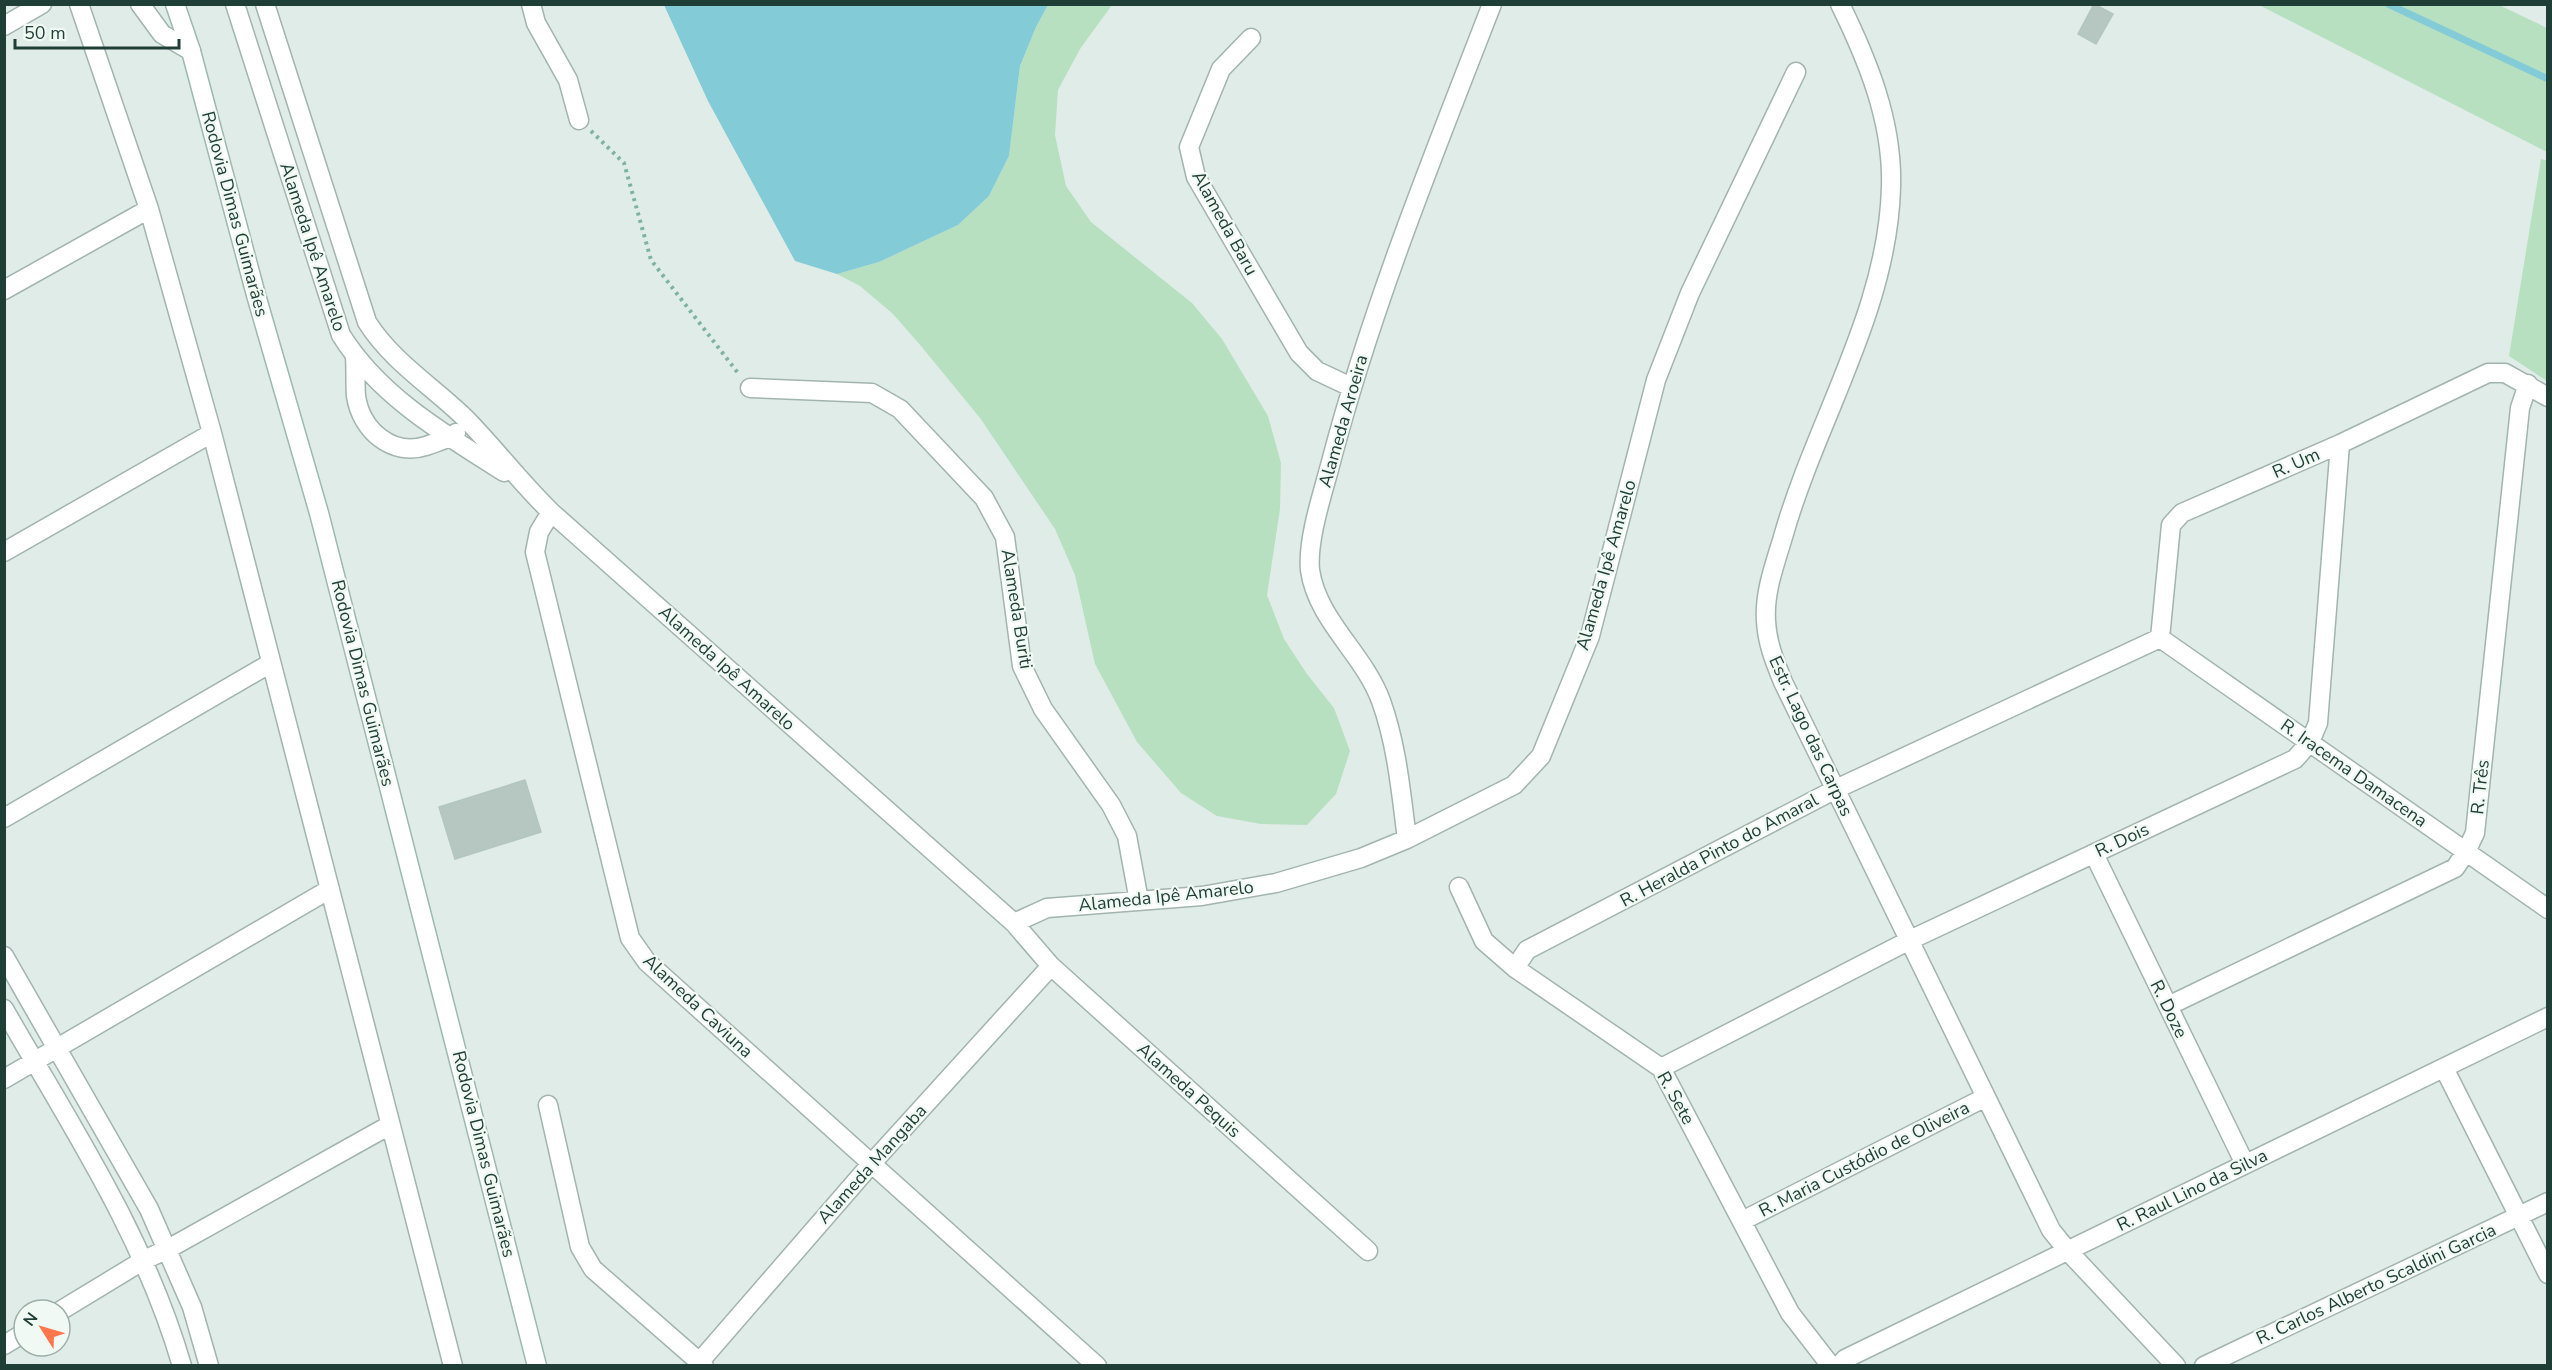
<svg xmlns="http://www.w3.org/2000/svg" width="2552" height="1370" viewBox="0 0 2552 1370" font-family="'Nunito Sans',sans-serif">
	<style>
		.green { fill: #b7e0c1 }
		.water { fill: #82cbd7 }
		.lines { fill: none; stroke-linecap: round; stroke-linejoin: round }
		.stream { stroke: #82cbd7; stroke-width: 7 }
		.building { fill: #b5c7c0; stroke: #b2c7be; stroke-width: 1.5 }
		.street-casing { stroke: #a2b4ae; stroke-width: 21 }
		.secondary-casing { stroke: #9db9af; stroke-width: 21 }
		.path { stroke: #7db3a2; stroke-width: 4; stroke-dasharray: 3 4.5; stroke-linecap: butt }
		.street { stroke: #fff; stroke-width: 18 }
		.secondary { stroke: #fff; stroke-width: 18 }
		.labels { text-anchor: middle; stroke-width: 4.5; stroke-linejoin: round; paint-order: stroke }
		.street-label { font-size: 18px; fill: #1f3e36; stroke: #f1f9f5 }
	</style>
	<rect width="100%" height="100%" fill="#e0ece7"/>
	<!-- green -->
	<path class="green" d="M 1048,5 L 1112,5 L 1080,49 L 1058,90 L 1055,135 L 1066,186 L 1091,222 L 1192,303 L 1222,339 L 1268,416 L 1281,463 L 1280,509 L 1267,595 L 1284,639 L 1307,674 L 1334,708 L 1350,751 L 1336,794 L 1307,825 L 1261,824 L 1217,816 L 1181,793 L 1137,742 L 1095,664 L 1075,575 L 1055,529 L 980,418 L 921,346 L 893,314 L 860,286 L 837,274 L 879,262 L 958,225 L 989,196 L 1009,156 L 1020,66 L 1036,27 Z
		M 2259,5 L 2499,5 L 2547,28 L 2547,152 Z
		M 2541,159 L 2548,161 L 2547,381 L 2509,356 Z"/>
	<!-- water -->
	<path class="water" d="M 664,5 L 1048,5 L 1036,27 L 1020,66 L 1009,156 L 989,196 L 958,225 L 879,262 L 837,274 L 795,261 L 708,101 Z"/>
	<g class="lines">
		<!-- stream -->
		<path class="stream" d="M 2388,4 L 2548,79"/>
	</g>
	<!-- building -->
	<path class="building" d="M 2094,4 L 2113,14 L 2096,44 L 2078,34 Z
		M 525,780 L 541,832 L 455,859 L 439,807 Z"/>
	<g class="lines">
		<!-- street casing -->
		<g class="street-casing">
			<path id="street" d="M 79,4 L 149,209 L 212,433 L 453,1366
				M 140,4 L 162,34 L 191,51
				M 235,4 L 341,335 C 379,396 444,434 504,472
				M 265,4 L 367,322 C 392,362 435,388 468,421 C 497,451 521,483 551,512 L 1014,923 L 1051,966 L 1368,1251
				M 531,4 L 536,23 L 568,80 L 579,120
				M 1840,4 C 1868,61 1893,122 1891,187 C 1888,311 1816,420 1783,537 C 1775,564 1764,592 1766,621 C 1767,643 1775,662 1783,682 L 2051,1230 L 2067,1250 L 2176,1366
				M 4,26 L 42,4
				M 1251,38 L 1221,69 L 1189,147 L 1196,177 L 1299,353 L 1317,371 L 1351,387
				M 4,290 L 149,209
				M 355,358 C 356,370 355,383 356,396 C 361,430 392,457 426,446 C 436,442 447,440 456,433
				M 750,388 L 872,393 L 900,409 L 984,498 L 1005,537 L 1022,666 L 1043,709 L 1111,805 L 1127,836 L 1139,901
				M 551,512 L 539,532 L 535,552 L 630,938 L 647,962 L 1097,1366
				M 4,552 L 212,433
				M 2160,638 L 2171,525 L 2182,513 L 2340,444 L 2488,373 L 2505,373 L 2548,397
				M 2160,638 L 2548,909
				M 4,818 L 271,663
				M 1407,839 C 1401,793 1397,745 1381,701 C 1364,654 1317,620 1310,570 C 1307,538 1324,490 1332,458 C 1373,303 1434,154 1492,4
				M 2094,854 L 2245,1164
				M 1459,887 L 1484,941 L 1515,968 L 1661,1068 L 1790,1313 L 1831,1366
				M 1014,923 L 1047,908 L 1202,896 L 1276,883 L 1361,858 L 1407,839 L 1514,785 L 1541,756 L 1590,636 L 1656,380 L 1690,293 L 1796,72
				M 4,956 L 149,1209 L 192,1307 L 209,1366
				M 1515,968 L 1527,950 L 1836,789 L 2160,638
				M 2168,1006 L 2455,868 L 2466,852 L 2475,833 L 2520,408 L 2528,384
				M 4,1009 C 71,1126 144,1235 182,1366
				M 1661,1068 L 1910,940 L 2295,759 L 2310,742 L 2318,723 L 2340,444
				M 2444,1068 L 2548,1274
				M 4,1079 L 330,889
				M 548,1105 L 580,1247 L 593,1269 L 704,1366
				M 1742,1221 L 1986,1097
				M 60,1311 L 144,1260 L 168,1249 L 390,1125
				M 4,1345 L 24,1333
				M 696,1366 L 872,1163 L 1051,966
				M 1839,1366 L 1845,1359 L 2548,1017
				M 2204,1366 L 2548,1202"/>
		</g>
		<!-- secondary casing -->
		<g class="secondary-casing">
			<path id="secondary" d="M 175,4 L 191,51 L 256,295 L 319,513 L 537,1366"/>
		</g>
		<!-- path -->
		<path class="path" d="M 591,131 L 624,163 L 651,260 L 738,373"/>
		<!-- street -->
		<use href="#street" class="street"/>
		<!-- secondary -->
		<use href="#secondary" class="secondary"/>
	</g>
	<g class="labels">
		<!-- street labels -->
		<g class="street-label">
			<text transform="translate(235 214) rotate(75)" y="6">Rodovia Dimas Guimarães</text>
			<text transform="translate(1225 223) rotate(61)" y="6">Alameda Baru</text>
			<text transform="translate(313 247) rotate(72)" y="6">Alameda Ipê Amarelo</text>
			<text transform="translate(1343 421) rotate(-74)" y="6">Alameda Aroeira</text>
			<text transform="translate(2296 463) rotate(-24)" y="6">R. Um</text>
			<text transform="translate(1606 565) rotate(-74)" y="6">Alameda Ipê Amarelo</text>
			<text transform="translate(1017 609) rotate(81)" y="6">Alameda Buriti</text>
			<text transform="translate(727 668) rotate(42)" y="6">Alameda Ipê Amarelo</text>
			<text transform="translate(363 683) rotate(76)" y="6">Rodovia Dimas Guimarães</text>
			<text transform="translate(1811 736) rotate(65)" y="6">Estr. Lago das Carpas</text>
			<text transform="translate(2354 773) rotate(35)" y="6">R. Iracema Damacena</text>
			<text transform="translate(2480 787) rotate(-84)" y="6">R. Três</text>
			<text transform="translate(2122 840) rotate(-25)" y="6">R. Dois</text>
			<text transform="translate(1719 850) rotate(-28)" y="6">R. Heralda Pinto do Amaral</text>
			<text transform="translate(1166 896) rotate(-6)" y="6">Alameda Ipê Amarelo</text>
			<text transform="translate(698 1006) rotate(43)" y="6">Alameda Caviuna</text>
			<text transform="translate(2169 1009) rotate(64)" y="6">R. Doze</text>
			<text transform="translate(1189 1090) rotate(42)" y="6">Alameda Pequis</text>
			<text transform="translate(1676 1098) rotate(61)" y="6">R. Sete</text>
			<text transform="translate(484 1154) rotate(76)" y="6">Rodovia Dimas Guimarães</text>
			<text transform="translate(1864 1159) rotate(-27)" y="6">R. Maria Custódio de Oliveira</text>
			<text transform="translate(872 1164) rotate(-48)" y="6">Alameda Mangaba</text>
			<text transform="translate(2192 1190) rotate(-26)" y="6">R. Raul Lino da Silva</text>
			<text transform="translate(2376 1284) rotate(-25)" y="6">R. Carlos Alberto Scaldini Garcia</text>
		</g>
	</g>
	<!-- border -->
	<rect width="2552" height="1370" fill="none" stroke="#1f3e36" stroke-width="12"/>
	<!-- north arrow -->
	<g transform="translate(42 1328) rotate(307)"><circle r="28" fill="#f1f9f5" stroke="#9daea9" stroke-width="1.5"/>
	<path d="M0-4.5L10 22L0 15L-10 22Z" fill="#ff764c"/>
	<text y="-9" font-size="16" font-weight="bold" text-anchor="middle" fill="#1f3e36">N</text>
	</g>
	<!-- scale -->
	<path d="M15 39v9h164v-9" fill="none" stroke="#1f3e36" stroke-width="3"/>
	<text x="24" y="39" font-size="18" fill="#1f3e36" stroke="#f1f9f5" stroke-width="4.5" paint-order="stroke">50 m</text>
</svg>
